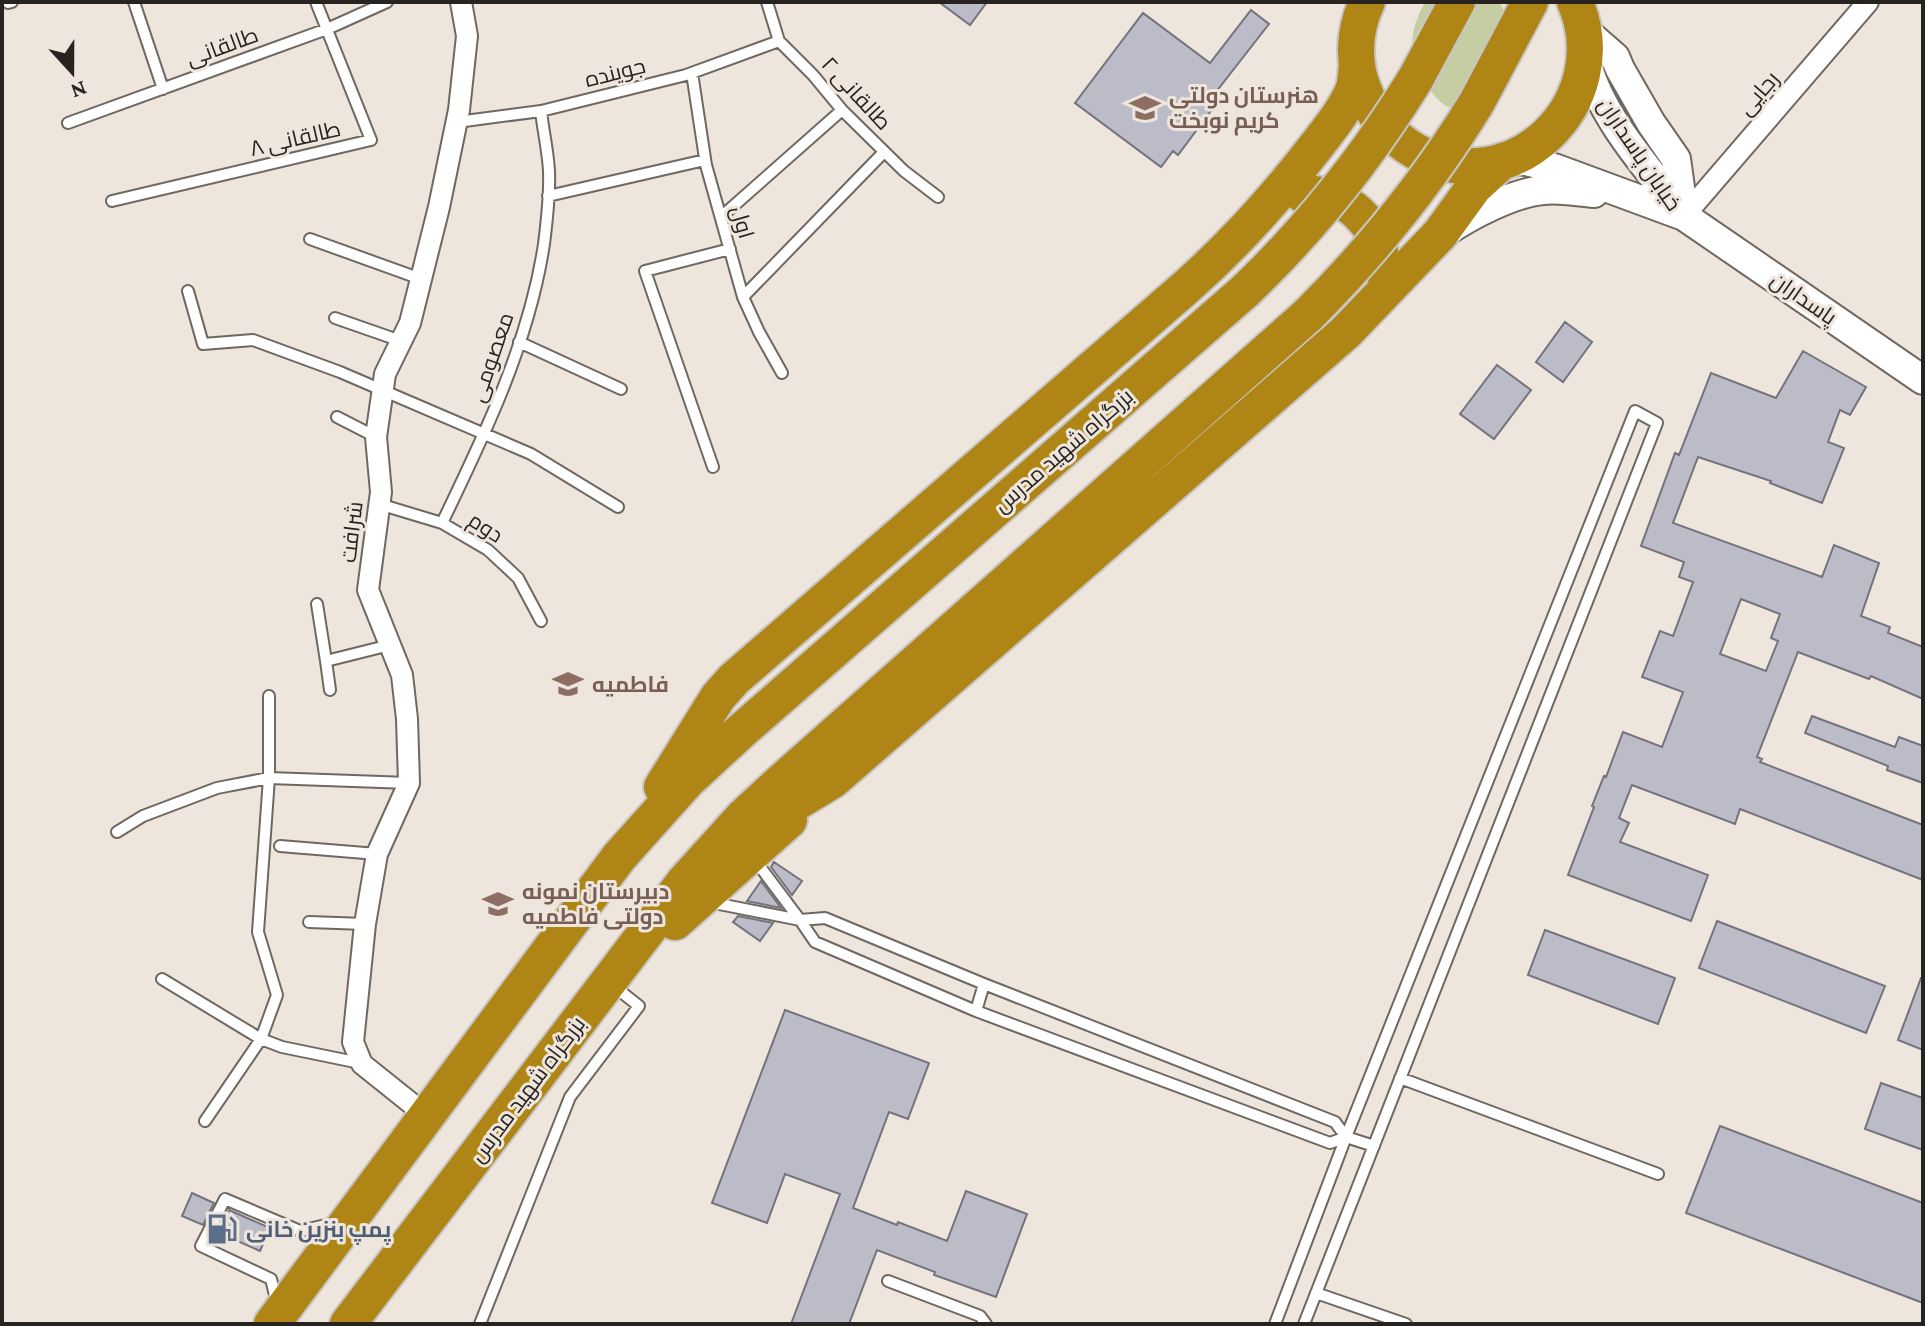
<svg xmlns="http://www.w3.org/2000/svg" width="1925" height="1326" viewBox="0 0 1925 1326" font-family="'Crimson Pro',Cairo,serif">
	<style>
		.green { fill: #c5cea2 }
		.building { fill: #bbbcc7; stroke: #73737d; stroke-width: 2; fill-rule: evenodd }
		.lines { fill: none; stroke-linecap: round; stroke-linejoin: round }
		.lane-casing { stroke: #6f6860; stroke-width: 14 }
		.street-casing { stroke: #6f6860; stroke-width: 24 }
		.secondary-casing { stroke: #6f6860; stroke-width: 32 }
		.highway-casing { stroke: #c7c6c5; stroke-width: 40 }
		.lane { stroke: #fff; stroke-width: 10 }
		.street { stroke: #fff; stroke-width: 20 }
		.secondary { stroke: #fff; stroke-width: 28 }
		.highway { stroke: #af8616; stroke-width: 36 }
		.highway-bridge-casing { stroke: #c7c6c5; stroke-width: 40; stroke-linecap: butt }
		.highway-bridge { stroke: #af8616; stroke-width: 36 }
		.labels { text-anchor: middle; stroke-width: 6; stroke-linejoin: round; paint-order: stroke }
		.street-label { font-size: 22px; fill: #262320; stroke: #eee5dd }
		.education-label { font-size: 22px; font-weight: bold; fill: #785e54; stroke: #eee5dd; text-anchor: start }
		.service-label { font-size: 22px; font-weight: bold; fill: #4e5e75; stroke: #eee5dd; text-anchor: start }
	</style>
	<rect width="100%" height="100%" fill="#eee5dd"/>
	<!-- green -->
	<path class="green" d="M 1425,2 L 1499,2 C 1509,16 1510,31 1513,48 C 1516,66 1512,92 1494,102 C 1488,106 1478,105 1470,106 C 1465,107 1457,109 1452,108 C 1432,104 1416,66 1413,49 C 1410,32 1418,16 1425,2 Z"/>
	<!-- building -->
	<path class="building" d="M 939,2 L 987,2 L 970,25 Z
		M 1251,10 L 1269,24 L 1216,92 L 1222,96 L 1178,155 L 1173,151 L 1161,167 L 1075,103 L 1143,13 L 1210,63 Z
		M 1565,322 L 1592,342 L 1563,382 L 1536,362 Z
		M 1803,351 L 1866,387 L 1850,415 L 1840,410 L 1828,442 L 1844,448 L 1822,503 L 1770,483 L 1771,481 L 1698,457 L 1673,523 L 1822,577 L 1834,545 L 1879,563 L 1861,616 L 1890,627 L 1888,633 L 1923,647 L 1923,699 L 1871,676 L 1869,679 L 1798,652 L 1757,757 L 1762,759 L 1760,762 L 1923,825 L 1923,880 L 1740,809 L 1735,824 L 1632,785 L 1619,818 L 1629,823 L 1620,842 L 1708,875 L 1691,921 L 1568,875 L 1594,807 L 1592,806 L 1604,776 L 1606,777 L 1623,732 L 1662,747 L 1683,692 L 1642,677 L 1660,631 L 1673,636 L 1693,582 L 1679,577 L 1684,562 L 1641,546 L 1675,453 L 1679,455 L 1711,373 L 1776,398 ZM 1741,599 L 1780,614 L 1771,638 L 1778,641 L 1766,671 L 1720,654 Z
		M 1497,365 L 1531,390 L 1494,439 L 1460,414 Z
		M 1812,716 L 1895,747 L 1899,737 L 1923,746 L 1923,783 L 1887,770 L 1888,766 L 1805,733 Z
		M 774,862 L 802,881 L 792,895 L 771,867 Z
		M 761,881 L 781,908 L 747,901 Z
		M 738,916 L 773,923 L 760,941 L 733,922 Z
		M 1717,921 L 1885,986 L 1866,1033 L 1699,968 Z
		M 1545,930 L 1675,978 L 1658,1024 L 1528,975 Z
		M 1921,978 L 1923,978 L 1923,1050 L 1898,1040 Z
		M 785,1010 L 929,1063 L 908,1119 L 889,1112 L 853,1208 L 897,1225 L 898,1222 L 947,1241 L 966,1191 L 1027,1214 L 996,1297 L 934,1275 L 935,1272 L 877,1250 L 849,1324 L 791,1324 L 840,1194 L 785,1174 L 767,1223 L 712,1203 Z
		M 1881,1083 L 1923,1098 L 1923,1150 L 1865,1129 Z
		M 1720,1126 L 1923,1203 L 1923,1303 L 1686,1213 Z
		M 192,1193 L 214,1203 L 203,1225 L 182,1216 Z
		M 229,1210 L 270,1228 L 260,1251 L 217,1232 Z"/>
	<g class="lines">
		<!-- lane casing -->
		<g class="lane-casing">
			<path id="lane" d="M 134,2 L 163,89
				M 767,2 L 779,41 L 813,75 L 842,110 L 904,171 L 938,197
				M 8,3 L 12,2
				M 692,73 L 706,165 L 743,297 L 759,332 L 782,373
				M 457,122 L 541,111 L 686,75 L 779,41
				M 68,123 L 327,29 L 387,2
				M 548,196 L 705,160
				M 112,201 L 371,140 L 316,2
				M 721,217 L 842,110
				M 310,239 L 421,279
				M 188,291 L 203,344 L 253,340 L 340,372 L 531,454 L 618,507
				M 743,297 L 884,152
				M 335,318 L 401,341
				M 519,342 L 621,389
				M 337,417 L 376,437
				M 713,467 L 645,271 L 730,249
				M 379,504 L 442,523 L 488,550 L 518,578 L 541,621
				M 442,523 C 485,434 529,343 544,244 C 547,220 550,195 549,171 C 548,151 543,130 541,111
				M 317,604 L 326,661
				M 330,690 L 326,661 L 390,645
				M 117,832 L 143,816 L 217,788 L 269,778 L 409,783
				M 280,846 L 377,854
				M 709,902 L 800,920 L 755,860
				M 825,918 L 984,984 L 1335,1122 L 1346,1137 L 1330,1143 L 976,1011 L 815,942 L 800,920 Z
				M 309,922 L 365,924
				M 162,979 L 261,1039 L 282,1047 L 360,1063
				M 976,1011 L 984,984
				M 1400,1078 L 1658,1174
				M 205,1121 L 261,1039 L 277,995 L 258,932 L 269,778 L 269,696
				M 1346,1137 L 1374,1146
				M 888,1281 L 980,1316 L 986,1324
				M 1316,1293 L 1406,1324
				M 277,1303 L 271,1279 L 201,1246 L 225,1199 L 300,1231 L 334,1223
				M 480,1324 L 570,1097 L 639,1006 L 615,987
				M 1275,1324 L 1346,1137 L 1635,411 L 1657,423 L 1304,1324"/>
		</g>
		<!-- street casing -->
		<g class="street-casing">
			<path id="street" d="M 1684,216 L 1868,2
				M 427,1116 L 362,1064 L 353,1042 L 365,924 L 377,854 L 409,783 L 407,719 L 402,675 L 368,590 L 381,492 L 376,437 L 385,374 L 410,323 L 439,207 L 459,110 L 467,36 L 461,2"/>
		</g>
		<!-- secondary casing -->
		<g class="secondary-casing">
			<path id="secondary" d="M 1584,30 L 1615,57 L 1620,69 L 1651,123 L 1676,159 L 1684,216
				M 1585,57 C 1598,114 1648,169 1684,215
				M 1507,159 L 1526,161 L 1554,168 L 1684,216 L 1923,380
				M 1445,232 C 1471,215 1512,193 1543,190 C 1560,188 1578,192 1594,193"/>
		</g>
		<!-- highway casing -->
		<g class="highway-casing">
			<path id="highway" d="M 1367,2 C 1354,30 1352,62 1364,91 C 1374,117 1391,137 1415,151 C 1512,206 1618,102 1575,2
				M 1416,78 L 1457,2
				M 1477,102 L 1530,2
				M 1302,194 C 1348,191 1382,225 1382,270
				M 662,787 L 718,697 L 734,679 L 1184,289 C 1233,246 1277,197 1317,145 C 1330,128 1346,109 1354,88 C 1356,80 1356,72 1357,64
				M 754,828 L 833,780 L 1346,332 L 1440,234 L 1474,187 L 1502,161
				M 675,922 L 789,820
				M 272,1324 L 619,857 L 688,780 L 739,733 L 1245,291
				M 348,1324 L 685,881 L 743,817 L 781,782 L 1308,315"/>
		</g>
		<!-- lane -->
		<use href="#lane" class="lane"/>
		<!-- street -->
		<use href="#street" class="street"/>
		<!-- secondary -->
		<use href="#secondary" class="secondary"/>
		<!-- highway -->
		<use href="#highway" class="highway"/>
		<!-- highway-bridge casing -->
		<g class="highway-bridge-casing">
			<path id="highway-bridge" d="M 1245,291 C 1312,227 1368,156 1416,78
				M 1308,315 C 1373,250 1429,181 1477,102"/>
		</g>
		<!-- highway-bridge -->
		<use href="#highway-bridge" class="highway-bridge"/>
	</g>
	<!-- icons -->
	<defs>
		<g id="school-bare" transform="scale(2.4)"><path d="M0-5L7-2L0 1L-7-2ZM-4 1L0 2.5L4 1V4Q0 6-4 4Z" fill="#8d6e63" stroke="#eee5dd" stroke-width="2.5" paint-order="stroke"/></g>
		<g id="fuel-bare" transform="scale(2.4)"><path d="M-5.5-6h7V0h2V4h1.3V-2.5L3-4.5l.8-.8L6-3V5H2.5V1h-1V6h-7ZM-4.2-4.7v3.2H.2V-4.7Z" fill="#5c6f8a" stroke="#eee5dd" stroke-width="2.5" paint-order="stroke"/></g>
	</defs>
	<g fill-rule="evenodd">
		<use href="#school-bare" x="1145" y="108"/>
		<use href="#school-bare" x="568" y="684"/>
		<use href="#school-bare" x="498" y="904"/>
		<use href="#fuel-bare" x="222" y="1229"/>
	</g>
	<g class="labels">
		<!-- street labels -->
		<g class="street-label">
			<text transform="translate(222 46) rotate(-20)" y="8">طالقانی</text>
			<text transform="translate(615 72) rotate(-14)" y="8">جوینده</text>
			<text transform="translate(857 93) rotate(47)" y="8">طالقانی ۲</text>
			<text transform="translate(1758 93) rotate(-49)" y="8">رجایی</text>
			<text transform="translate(295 138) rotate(-13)" y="8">طالقانی ۸</text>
			<text transform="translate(1640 154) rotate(56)" y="8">خیابان پاسداران</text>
			<text transform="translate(743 222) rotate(74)" y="8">اول</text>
			<text transform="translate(1804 298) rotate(35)" y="8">پاسداران</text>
			<text transform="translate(491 357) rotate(-71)" y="8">معصومی</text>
			<text transform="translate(1063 450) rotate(-41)" y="8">بزرگراه شهید مدرس</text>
			<text transform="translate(486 527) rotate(33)" y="8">دوم</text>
			<text transform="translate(351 532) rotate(-83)" y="8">شرافت</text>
			<text transform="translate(527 1089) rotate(-53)" y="8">بزرگراه شهید مدرس</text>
		</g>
		<!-- education labels -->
		<g class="education-label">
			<text x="1169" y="103">هنرستان دولتی<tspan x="1169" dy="25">کریم نوبخت</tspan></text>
			<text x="592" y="692">فاطمیه</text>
			<text x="522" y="899">دبیرستان نمونه<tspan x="522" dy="25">دولتی فاطمیه</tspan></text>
		</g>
		<!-- service labels -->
		<g class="service-label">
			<text x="246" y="1237">پمپ بنزین خانی</text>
		</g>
	</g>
	<!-- border -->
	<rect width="1925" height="1326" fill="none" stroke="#262320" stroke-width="8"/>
	<!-- north arrow -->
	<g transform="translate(72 72) rotate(159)" stroke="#eee5dd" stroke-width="6" paint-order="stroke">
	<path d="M0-6L14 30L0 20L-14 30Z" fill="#262320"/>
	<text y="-12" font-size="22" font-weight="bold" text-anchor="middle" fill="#262320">N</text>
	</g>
</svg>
